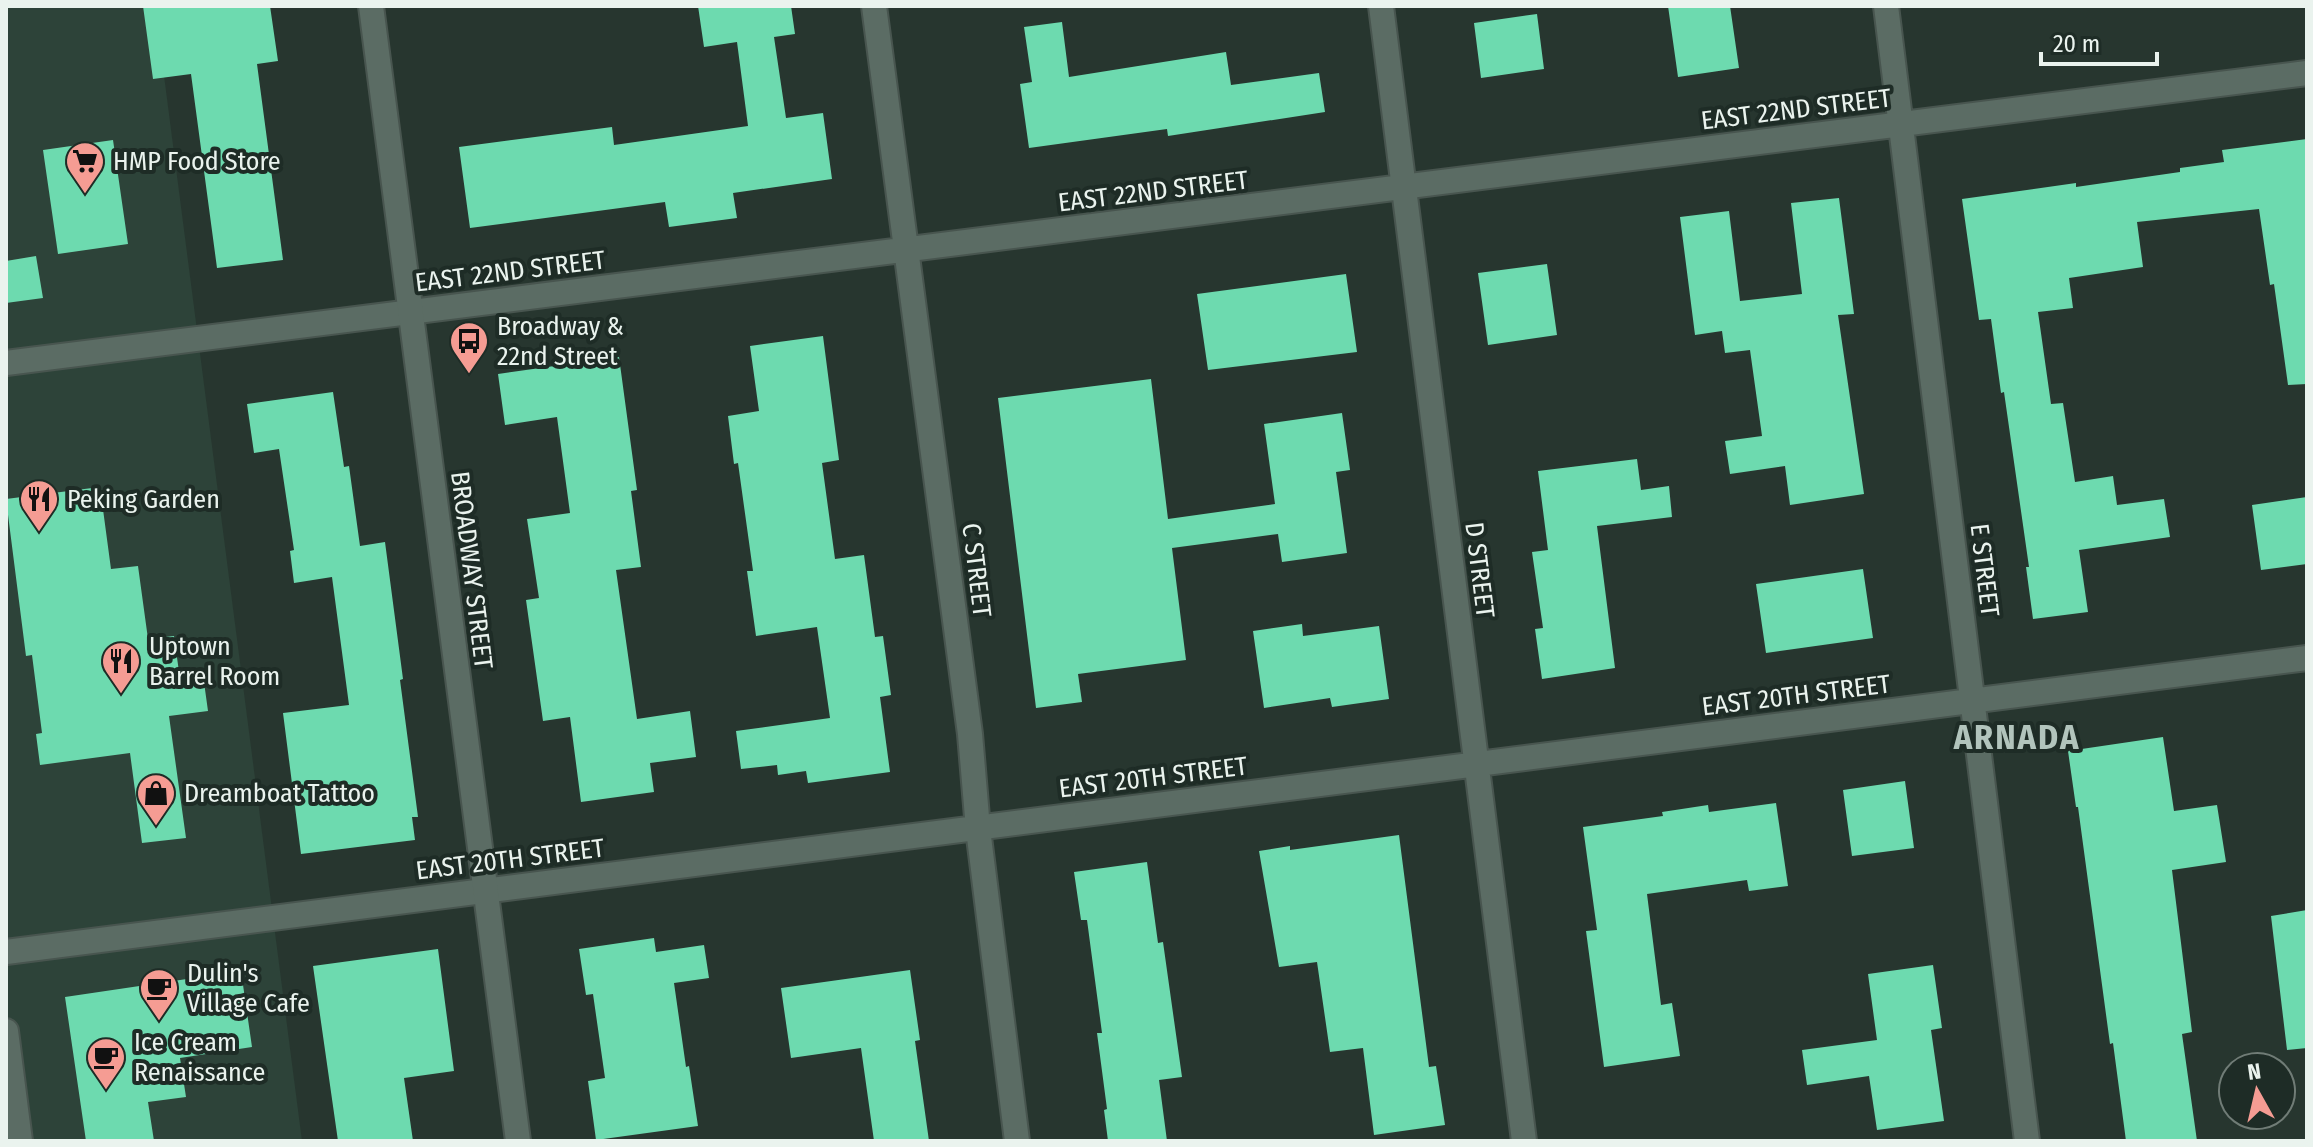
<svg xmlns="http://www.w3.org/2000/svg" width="2313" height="1147" viewBox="0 0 2313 1147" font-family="'Fira Sans Condensed',sans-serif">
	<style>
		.built { fill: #2d4339 }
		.building { fill: #6ddaaf }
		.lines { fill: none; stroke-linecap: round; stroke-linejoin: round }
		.minor-casing { stroke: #48554f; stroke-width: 28 }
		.tertiary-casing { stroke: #48554f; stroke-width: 28 }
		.secondary-casing { stroke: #48554f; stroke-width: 28 }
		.minor { stroke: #5b6c64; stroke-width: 24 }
		.tertiary { stroke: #5b6c64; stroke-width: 24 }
		.secondary { stroke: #5b6c64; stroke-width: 24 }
		.labels { text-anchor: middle; stroke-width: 8; stroke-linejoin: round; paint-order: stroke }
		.street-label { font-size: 26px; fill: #eaf3ee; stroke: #1e2c26 }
		.poi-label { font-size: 26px; fill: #eaf3ee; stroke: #1e2c26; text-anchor: start }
		.district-label { font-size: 34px; font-weight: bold; letter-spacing: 2px; fill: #b2c4bc; stroke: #1e2c26 }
	</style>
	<rect width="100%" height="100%" fill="#27362f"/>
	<!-- built -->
	<path class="built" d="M 6,6 L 155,6 L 302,1141 L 6,1141 Z"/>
	<!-- building -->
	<path class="building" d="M 143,6 L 270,6 L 278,61 L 257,64 L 283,260 L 217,268 L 191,74 L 153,79 Z
		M 698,6 L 791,6 L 795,34 L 774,37 L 786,118 L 823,113 L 832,179 L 733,193 L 737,218 L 669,227 L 665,202 L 470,228 L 459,147 L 612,127 L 614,145 L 748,126 L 737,42 L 704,47 Z
		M 1668,6 L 1730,6 L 1739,68 L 1678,77 Z
		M 1537,14 L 1544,69 L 1481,78 L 1474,23 Z
		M 1062,22 L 1069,77 L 1226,52 L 1231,85 L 1319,73 L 1325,112 L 1168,136 L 1167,129 L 1029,148 L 1020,84 L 1032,82 L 1024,27 Z
		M 2307,139 L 2307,384 L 2288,385 L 2274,284 L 2270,285 L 2259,209 L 2137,222 L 2143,267 L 2069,278 L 2073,308 L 2038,312 L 2051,404 L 2063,403 L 2075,482 L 2113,476 L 2117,505 L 2164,499 L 2170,537 L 2079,550 L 2088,612 L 2033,619 L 2026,567 L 2029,567 L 2004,392 L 2001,393 L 1991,319 L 1979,320 L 1962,199 L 2076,183 L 2076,187 L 2180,172 L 2180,168 L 2224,162 L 2222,150 Z
		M 113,140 L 128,244 L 58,254 L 43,150 Z
		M 1839,198 L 1854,314 L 1838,315 L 1864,494 L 1790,505 L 1785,466 L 1730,474 L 1725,441 L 1762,436 L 1750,350 L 1725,353 L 1722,331 L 1695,335 L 1680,217 L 1729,211 L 1740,301 L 1802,294 L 1791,203 Z
		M 36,256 L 43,298 L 6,303 L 6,261 Z
		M 1547,264 L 1557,335 L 1488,345 L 1478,273 Z
		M 1346,274 L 1357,352 L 1208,370 L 1197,294 Z
		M 823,336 L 839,460 L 822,463 L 835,559 L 864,555 L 875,637 L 883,636 L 891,695 L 880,697 L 890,772 L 808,783 L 806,771 L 778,775 L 777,765 L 741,769 L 736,731 L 830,718 L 817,627 L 756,636 L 747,571 L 753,571 L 738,463 L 734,464 L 728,416 L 759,411 L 750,346 Z
		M 619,357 L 637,490 L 631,491 L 641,567 L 616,570 L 637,719 L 690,711 L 696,757 L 650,763 L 654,792 L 581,802 L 570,717 L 543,721 L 526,600 L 539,598 L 527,519 L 570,513 L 557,417 L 505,425 L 498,374 Z
		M 1151,379 L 1168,519 L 1275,504 L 1264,424 L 1342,413 L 1350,470 L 1336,472 L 1347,553 L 1282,562 L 1278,534 L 1172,548 L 1186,660 L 1078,674 L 1082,702 L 1036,708 L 998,398 Z
		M 333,392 L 344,467 L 349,466 L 360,546 L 385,542 L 403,679 L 400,680 L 418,817 L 412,817 L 415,840 L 301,854 L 283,713 L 349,705 L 332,577 L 294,583 L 290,551 L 294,550 L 279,449 L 254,453 L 247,404 Z
		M 1637,459 L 1641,490 L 1669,486 L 1672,517 L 1597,526 L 1615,668 L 1542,679 L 1535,629 L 1543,628 L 1532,552 L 1548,550 L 1538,471 Z
		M 100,487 L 111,569 L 138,566 L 148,639 L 174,636 L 180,679 L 203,675 L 208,711 L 169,716 L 186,838 L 142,843 L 130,753 L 40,765 L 36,734 L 42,733 L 32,655 L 26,656 L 6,499 Z
		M 2307,497 L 2307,564 L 2261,570 L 2252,505 Z
		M 1863,569 L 1873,638 L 1766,653 L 1756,584 Z
		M 1302,624 L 1303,636 L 1379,626 L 1389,699 L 1332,707 L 1330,698 L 1264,708 L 1253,631 Z
		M 2163,737 L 2174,811 L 2217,805 L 2226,862 L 2172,870 L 2192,1032 L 2182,1034 L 2197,1141 L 2126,1141 L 2113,1043 L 2110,1044 L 2078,807 L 2076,807 L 2068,751 Z
		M 1905,781 L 1914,848 L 1852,856 L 1843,790 Z
		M 1776,803 L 1788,886 L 1749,891 L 1747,880 L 1647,894 L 1661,1005 L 1672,1003 L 1680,1056 L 1604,1067 L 1586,931 L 1597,930 L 1583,827 L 1663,816 L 1662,812 L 1708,805 L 1709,812 Z
		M 1399,835 L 1429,1067 L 1436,1066 L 1445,1125 L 1374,1135 L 1363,1048 L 1330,1052 L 1317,962 L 1279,967 L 1259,851 L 1290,846 L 1290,850 Z
		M 1147,862 L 1158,943 L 1163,942 L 1182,1077 L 1159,1080 L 1167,1141 L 1108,1141 L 1104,1110 L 1107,1109 L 1097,1033 L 1102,1033 L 1087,920 L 1081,920 L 1074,872 Z
		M 2307,910 L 2307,1048 L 2287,1050 L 2271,916 Z
		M 654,938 L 656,952 L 704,945 L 709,978 L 674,983 L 686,1067 L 689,1066 L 698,1126 L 596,1140 L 588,1081 L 605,1078 L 593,994 L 586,995 L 579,949 Z
		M 438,949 L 454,1071 L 404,1078 L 413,1141 L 338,1141 L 313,966 Z
		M 1933,965 L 1942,1028 L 1931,1030 L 1944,1121 L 1877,1130 L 1869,1076 L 1807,1085 L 1802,1050 L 1877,1040 L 1868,974 Z
		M 910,970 L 920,1040 L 915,1041 L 929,1141 L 874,1141 L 861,1048 L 791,1058 L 781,988 Z
		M 241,971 L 252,1047 L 180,1058 L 186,1097 L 148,1102 L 154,1141 L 86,1141 L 65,997 Z"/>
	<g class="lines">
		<!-- minor casing -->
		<g class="minor-casing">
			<path id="minor" d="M 874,6 L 970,734 L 978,829 L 1017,1141
				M 1381,6 L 1524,1141
				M 1886,6 L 2027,1141
				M 6,363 L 2307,73
				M 6,952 L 2307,658"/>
		</g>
		<!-- tertiary casing -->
		<g class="tertiary-casing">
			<path id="tertiary" d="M 371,6 L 518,1141"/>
		</g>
		<!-- secondary casing -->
		<g class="secondary-casing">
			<path id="secondary" d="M 6,1031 L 20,1141"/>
		</g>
		<!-- minor -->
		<use href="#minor" class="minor"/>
		<!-- tertiary -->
		<use href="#tertiary" class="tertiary"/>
		<!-- secondary -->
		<use href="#secondary" class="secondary"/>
	</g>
	<!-- icons -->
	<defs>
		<g id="supermarket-pin" transform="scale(2)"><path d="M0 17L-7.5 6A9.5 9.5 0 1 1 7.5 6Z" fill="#f59c93" stroke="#1e2c26"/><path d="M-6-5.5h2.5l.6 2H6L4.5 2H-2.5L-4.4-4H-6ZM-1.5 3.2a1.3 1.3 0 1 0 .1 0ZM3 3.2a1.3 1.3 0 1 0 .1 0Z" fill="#111"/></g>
		<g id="bus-pin" transform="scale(2)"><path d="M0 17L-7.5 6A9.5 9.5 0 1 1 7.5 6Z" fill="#f59c93" stroke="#1e2c26"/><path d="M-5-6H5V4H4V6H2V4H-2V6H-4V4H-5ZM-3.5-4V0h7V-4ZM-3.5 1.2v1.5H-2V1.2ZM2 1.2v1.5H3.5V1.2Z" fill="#111"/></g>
		<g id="restaurant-pin" transform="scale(2)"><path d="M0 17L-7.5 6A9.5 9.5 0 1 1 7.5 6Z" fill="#f59c93" stroke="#1e2c26"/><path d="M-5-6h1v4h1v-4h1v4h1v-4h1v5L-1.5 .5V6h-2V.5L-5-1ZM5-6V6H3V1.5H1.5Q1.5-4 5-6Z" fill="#111"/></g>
		<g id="shop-pin" transform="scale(2)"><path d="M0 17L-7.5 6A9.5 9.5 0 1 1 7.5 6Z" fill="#f59c93" stroke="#1e2c26"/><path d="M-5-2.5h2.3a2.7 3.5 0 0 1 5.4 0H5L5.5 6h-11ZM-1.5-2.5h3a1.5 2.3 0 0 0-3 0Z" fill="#111"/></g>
		<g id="cafe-pin" transform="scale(2)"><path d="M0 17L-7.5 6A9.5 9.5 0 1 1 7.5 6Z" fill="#f59c93" stroke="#1e2c26"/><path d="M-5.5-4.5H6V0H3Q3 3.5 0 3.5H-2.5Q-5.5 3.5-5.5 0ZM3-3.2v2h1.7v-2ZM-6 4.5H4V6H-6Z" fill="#111"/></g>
	</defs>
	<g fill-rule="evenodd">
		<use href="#supermarket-pin" x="85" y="161"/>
		<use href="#bus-pin" x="469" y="341"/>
		<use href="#restaurant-pin" x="39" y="499"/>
		<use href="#restaurant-pin" x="121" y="661"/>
		<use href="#shop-pin" x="156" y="793"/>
		<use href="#cafe-pin" x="159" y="988"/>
		<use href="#cafe-pin" x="106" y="1057"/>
	</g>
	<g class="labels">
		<!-- street labels -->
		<g class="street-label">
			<text transform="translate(1796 109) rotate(-7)" y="9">EAST 22ND STREET</text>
			<text transform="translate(1153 191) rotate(-7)" y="9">EAST 22ND STREET</text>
			<text transform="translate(510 271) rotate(-7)" y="9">EAST 22ND STREET</text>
			<text transform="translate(472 570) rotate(83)" y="9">BROADWAY STREET</text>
			<text transform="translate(977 570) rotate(83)" y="9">C STREET</text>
			<text transform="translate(1480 570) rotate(83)" y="9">D STREET</text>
			<text transform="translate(1985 570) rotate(83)" y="9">E STREET</text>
			<text transform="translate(1796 695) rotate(-7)" y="9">EAST 20TH STREET</text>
			<text transform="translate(1153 777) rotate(-7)" y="9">EAST 20TH STREET</text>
			<text transform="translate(510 859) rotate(-7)" y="9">EAST 20TH STREET</text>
		</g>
		<!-- poi labels -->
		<g class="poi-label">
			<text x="113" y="170">HMP Food Store</text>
			<text x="497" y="335">Broadway &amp;<tspan x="497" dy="30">22nd Street</tspan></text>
			<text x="67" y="508">Peking Garden</text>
			<text x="149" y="655">Uptown<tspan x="149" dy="30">Barrel Room</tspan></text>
			<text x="184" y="802">Dreamboat Tattoo</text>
			<text x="187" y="982">Dulin's<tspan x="187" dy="30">Village Cafe</tspan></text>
			<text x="134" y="1051">Ice Cream<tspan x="134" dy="30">Renaissance</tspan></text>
		</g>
		<!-- district labels -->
		<g class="district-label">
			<text x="2017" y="749">ARNADA</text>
		</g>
	</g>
	<!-- border -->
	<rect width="2313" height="1147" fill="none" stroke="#eaf3ee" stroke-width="16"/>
	<!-- north arrow -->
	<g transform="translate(2257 1091) rotate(352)"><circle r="38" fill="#1e2c26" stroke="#707c76" stroke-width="2"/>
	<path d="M0-6L14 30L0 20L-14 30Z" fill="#f59c93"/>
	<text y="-12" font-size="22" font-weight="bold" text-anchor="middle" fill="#eaf3ee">N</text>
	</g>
	<!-- scale -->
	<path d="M2041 52v12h116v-12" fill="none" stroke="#eaf3ee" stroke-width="4"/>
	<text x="2053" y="52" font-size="24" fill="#eaf3ee" stroke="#1e2c26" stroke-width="6" paint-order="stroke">20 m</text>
</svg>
